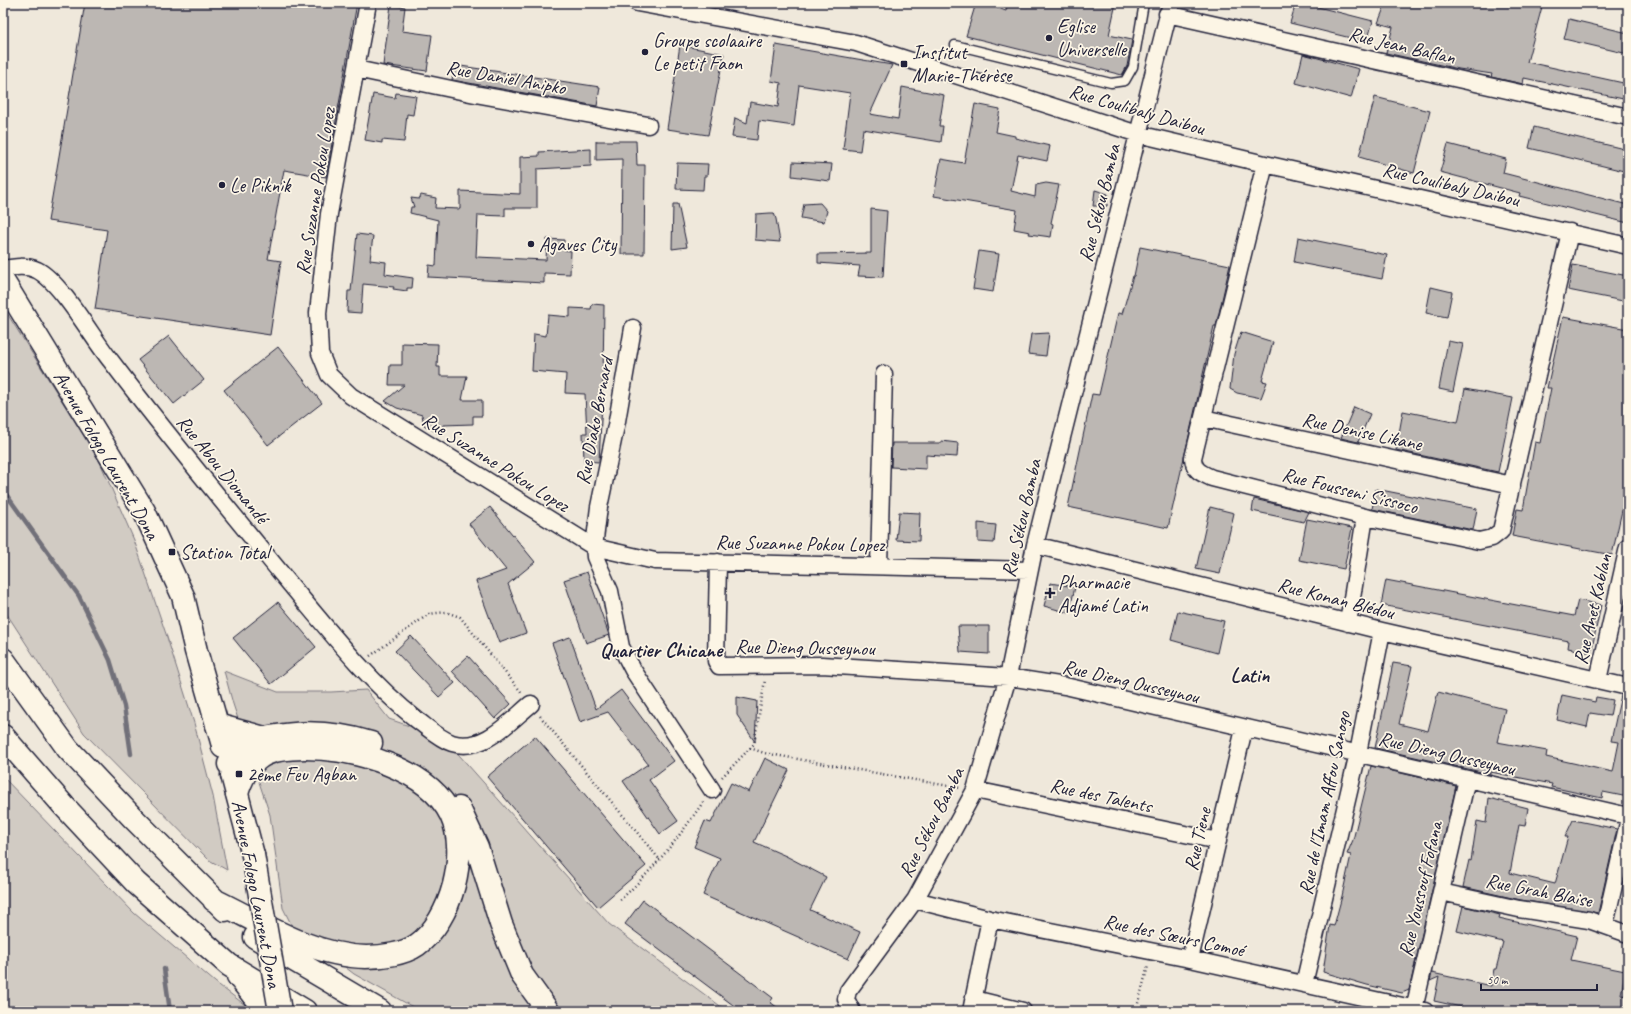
<svg xmlns="http://www.w3.org/2000/svg" width="1631" height="1014" viewBox="0 0 1631 1014" font-family="Caveat,sans-serif">
	<style>
		.green { fill: #d1cbc3; stroke: #7a767f }
		.lines { fill: none; stroke-linecap: round; stroke-linejoin: round }
		.stream { stroke: #716f79; stroke-width: 4.5 }
		.building { fill: #bcb7b3; stroke: #22223b }
		.lane-casing { stroke: #22223b; stroke-width: 11 }
		.street-casing { stroke: #22223b; stroke-width: 19 }
		.secondary-casing { stroke: #22223b; stroke-width: 25 }
		.highway-casing { stroke: #22223b; stroke-width: 25 }
		.path { stroke: #22223b; stroke-width: 2.5; stroke-dasharray: 1 3; stroke-linecap: butt }
		.lane { stroke: #fcf5e5; stroke-width: 8 }
		.street { stroke: #fcf5e5; stroke-width: 16 }
		.secondary { stroke: #fcf5e5; stroke-width: 22 }
		.highway { stroke: #fcf5e5; stroke-width: 22 }
		.secondary-bridge-casing { stroke: #22223b; stroke-width: 25; stroke-linecap: butt }
		.secondary-bridge { stroke: #fcf5e5; stroke-width: 22 }
		.poi-dot { fill: #22223b; stroke: #fcf5e5; stroke-width: 1.5 }
		.labels { text-anchor: middle; stroke-width: 3.5; stroke-linejoin: round; paint-order: stroke }
		.poi-label { font-size: 20px; fill: #22223b; stroke: #fcf5e5; text-anchor: start }
		.street-label { font-size: 20px; fill: #22223b; stroke: #fcf5e5 }
		.neighbourhood-label { font-size: 21px; font-weight: bold; fill: #22223b; stroke: #fcf5e5 }
	</style>
	<rect width="100%" height="100%" fill="#efe8db"/>
	<filter id="ink" filterUnits="userSpaceOnUse"><feTurbulence type="fractalNoise" baseFrequency=".025" numOctaves="2"/><feDisplacementMap in="SourceGraphic" scale="8" xChannelSelector="R" yChannelSelector="G"/><feConvolveMatrix kernelMatrix="1 2 1 2 8 2 1 2 1" color-interpolation-filters="sRGB"/></filter>
	<g filter="url(#ink)">
		<!-- green -->
		<path class="green" d="M 3,307 L 99,460 L 134,540 L 166,634 L 194,723 L 213,796 L 227,870 L 209,860 L 84,733 L 3,608 Z
			M 224,671 L 278,692 L 331,692 L 366,690 L 389,719 L 444,738 L 609,924 L 727,1011 L 420,1011 L 354,974 L 292,926 L 283,908 L 270,815 L 233,704 Z
			M 3,777 L 134,913 L 215,982 L 245,1005 L 247,1011 L 3,1011 Z"/>
		<g class="lines">
			<!-- stream -->
			<path class="stream" d="M 3,490 L 79,596 L 110,660 L 124,706 L 131,754
				M 164,969 L 170,1011"/>
		</g>
		<!-- building -->
		<path class="building" d="M 85,3 L 357,3 L 326,177 L 284,170 L 268,259 L 281,261 L 270,335 L 95,309 L 107,230 L 48,221 Z
			M 976,3 L 984,3 L 1006,11 L 1008,3 L 1116,3 L 1109,35 L 1132,40 L 1127,66 L 1122,75 L 966,36 Z
			M 1296,3 L 1302,3 L 1373,21 L 1367,42 L 1290,23 Z
			M 1386,3 L 1543,3 L 1527,62 L 1628,84 L 1628,100 L 1524,78 L 1523,84 L 1491,77 L 1492,74 L 1459,69 L 1386,53 L 1393,27 L 1378,23 Z
			M 391,5 L 405,7 L 402,31 L 432,35 L 427,71 L 383,65 Z
			M 1569,19 L 1628,33 L 1628,54 L 1564,39 Z
			M 680,45 L 724,54 L 708,135 L 667,129 Z
			M 776,45 L 892,65 L 870,114 L 898,119 L 902,87 L 944,95 L 939,126 L 943,126 L 941,142 L 863,129 L 860,151 L 843,149 L 850,93 L 799,85 L 794,126 L 759,121 L 757,140 L 732,137 L 735,118 L 747,123 L 750,102 L 778,107 L 781,83 L 771,81 Z
			M 1303,54 L 1359,69 L 1351,98 L 1296,83 Z
			M 454,65 L 600,87 L 597,106 L 452,80 Z
			M 396,93 L 416,96 L 413,115 L 407,114 L 404,142 L 382,140 L 382,143 L 365,140 L 373,94 L 395,98 Z
			M 1375,97 L 1430,111 L 1414,173 L 1359,157 Z
			M 975,104 L 1000,109 L 996,132 L 1015,136 L 1015,138 L 1050,146 L 1047,161 L 1018,155 L 1011,191 L 1035,197 L 1036,185 L 1046,183 L 1059,185 L 1051,223 L 1053,224 L 1051,237 L 1029,234 L 1030,232 L 1014,229 L 1017,210 L 934,196 L 941,159 L 964,163 Z
			M 1534,127 L 1628,150 L 1628,172 L 1529,148 Z
			M 596,141 L 636,141 L 637,165 L 645,165 L 644,254 L 621,254 L 622,159 L 596,160 Z
			M 1448,144 L 1506,159 L 1503,173 L 1628,205 L 1628,223 L 1519,196 L 1520,193 L 1440,172 Z
			M 591,149 L 591,166 L 537,169 L 537,208 L 505,208 L 505,216 L 478,215 L 476,257 L 546,260 L 547,239 L 564,240 L 564,250 L 571,251 L 570,274 L 544,273 L 544,283 L 428,277 L 429,265 L 436,266 L 438,220 L 410,213 L 411,207 L 414,207 L 411,198 L 419,199 L 421,195 L 436,198 L 435,208 L 460,209 L 460,191 L 520,194 L 520,157 L 539,156 L 539,152 Z
			M 793,162 L 832,164 L 830,181 L 792,176 Z
			M 677,163 L 708,164 L 707,176 L 704,176 L 703,190 L 676,189 Z
			M 1095,190 L 1108,194 L 1107,206 L 1093,206 Z
			M 820,203 L 827,211 L 824,222 L 801,218 L 804,204 Z
			M 673,204 L 678,204 L 687,247 L 672,249 Z
			M 871,209 L 887,211 L 883,277 L 858,276 L 860,266 L 818,263 L 818,254 L 871,253 Z
			M 770,213 L 774,213 L 776,219 L 780,242 L 755,240 L 756,214 Z
			M 357,234 L 373,236 L 370,260 L 386,262 L 385,274 L 413,278 L 412,288 L 407,288 L 407,291 L 393,289 L 394,287 L 363,284 L 361,313 L 347,312 L 348,291 L 351,291 Z
			M 1298,237 L 1387,255 L 1382,279 L 1294,262 Z
			M 1140,247 L 1230,265 L 1216,326 L 1214,326 L 1168,528 L 1068,507 L 1092,394 L 1099,395 L 1118,313 L 1122,314 L 1133,276 L 1134,276 Z
			M 979,251 L 999,254 L 993,292 L 973,289 Z
			M 1573,265 L 1628,276 L 1628,302 L 1568,290 Z
			M 1431,287 L 1452,292 L 1447,317 L 1426,313 Z
			M 592,304 L 604,305 L 603,380 L 599,462 L 584,461 L 583,433 L 587,433 L 585,394 L 565,393 L 566,374 L 532,371 L 534,334 L 546,336 L 548,315 L 570,317 L 570,308 L 591,309 Z
			M 1563,317 L 1628,329 L 1628,473 L 1625,497 L 1612,555 L 1512,536 L 1517,509 L 1523,510 L 1535,442 L 1540,443 L 1551,388 L 1547,388 Z
			M 1241,332 L 1273,342 L 1262,381 L 1267,382 L 1261,398 L 1237,393 L 1230,389 L 1234,354 Z
			M 1049,333 L 1046,356 L 1028,354 L 1031,334 Z
			M 169,336 L 204,380 L 174,404 L 138,360 Z
			M 1448,341 L 1463,344 L 1453,392 L 1439,389 Z
			M 402,343 L 438,344 L 437,367 L 440,367 L 440,376 L 467,376 L 462,400 L 482,400 L 482,416 L 473,416 L 473,424 L 443,425 L 443,436 L 424,425 L 422,415 L 397,408 L 385,401 L 404,385 L 389,385 L 390,365 L 402,365 Z
			M 278,347 L 322,403 L 268,445 L 224,390 Z
			M 1465,389 L 1513,398 L 1498,472 L 1396,450 L 1403,411 L 1458,422 Z
			M 1354,407 L 1370,414 L 1358,442 L 1341,438 Z
			M 941,441 L 958,443 L 957,457 L 926,455 L 926,469 L 891,467 L 892,443 L 941,443 Z
			M 1376,489 L 1477,509 L 1473,530 L 1372,509 Z
			M 1254,499 L 1309,512 L 1304,522 L 1252,511 Z
			M 490,507 L 535,562 L 508,584 L 526,633 L 499,643 L 476,581 L 506,570 L 469,524 Z
			M 1210,507 L 1234,513 L 1220,574 L 1196,569 Z
			M 899,512 L 920,513 L 919,541 L 896,540 Z
			M 1307,519 L 1352,528 L 1344,569 L 1299,560 Z
			M 978,523 L 996,525 L 994,543 L 978,542 Z
			M 587,572 L 609,635 L 586,643 L 564,580 Z
			M 1386,580 L 1574,616 L 1578,600 L 1601,605 L 1591,653 L 1568,648 L 1569,641 L 1381,605 Z
			M 1050,583 L 1075,587 L 1069,613 L 1044,606 Z
			M 278,602 L 316,647 L 271,684 L 233,638 Z
			M 1178,611 L 1224,621 L 1217,653 L 1171,640 Z
			M 958,626 L 989,626 L 989,654 L 960,652 Z
			M 411,636 L 455,683 L 439,697 L 395,651 Z
			M 570,637 L 596,709 L 621,690 L 674,761 L 649,780 L 678,821 L 660,834 L 623,781 L 648,764 L 608,712 L 580,722 L 552,643 Z
			M 468,656 L 511,704 L 495,719 L 452,671 Z
			M 1393,663 L 1412,666 L 1399,724 L 1428,731 L 1438,692 L 1505,709 L 1497,742 L 1547,751 L 1546,757 L 1613,772 L 1619,742 L 1611,741 L 1621,695 L 1628,696 L 1628,797 L 1603,792 L 1602,798 L 1551,787 L 1552,784 L 1490,772 L 1490,774 L 1375,748 Z
			M 1562,695 L 1595,702 L 1596,697 L 1613,700 L 1610,716 L 1590,713 L 1587,727 L 1557,720 Z
			M 737,697 L 757,701 L 755,742 L 737,715 Z
			M 535,736 L 646,866 L 598,907 L 487,777 Z
			M 765,758 L 789,770 L 754,842 L 786,856 L 826,877 L 810,910 L 860,932 L 848,959 L 703,895 L 720,858 L 694,847 L 705,821 L 711,823 L 731,783 L 749,792 Z
			M 1371,766 L 1456,786 L 1409,990 L 1402,993 L 1367,985 L 1323,972 L 1330,925 L 1334,926 L 1342,896 L 1351,855 L 1347,854 L 1353,840 Z
			M 1489,798 L 1528,808 L 1525,826 L 1519,825 L 1510,873 L 1555,884 L 1568,837 L 1565,837 L 1573,820 L 1617,829 L 1598,913 L 1521,900 L 1463,887 L 1469,860 L 1471,861 L 1477,821 L 1486,823 Z
			M 643,900 L 773,998 L 770,1002 L 782,1011 L 741,1011 L 625,924 Z
			M 1463,906 L 1500,915 L 1499,918 L 1577,936 L 1571,960 L 1625,971 L 1621,995 L 1628,996 L 1628,1011 L 1479,1011 L 1434,1001 L 1439,977 L 1430,981 L 1432,973 L 1491,986 L 1494,969 L 1496,969 L 1503,942 L 1457,931 Z"/>
		<g class="lines">
			<!-- lane casing -->
			<g class="lane-casing">
				<path id="lane" d="M 955,45 L 1111,83 L 1125,81 L 1133,67 L 1144,3"/>
			</g>
			<!-- street casing -->
			<g class="street-casing">
				<path id="street" d="M 368,3 L 329,214 L 318,313 L 320,353 L 329,375 L 351,396 L 594,547 L 655,561 L 1029,570
					M 637,3 L 856,43 L 1138,134 L 1265,164 L 1628,246
					M 1167,14 L 1628,117
					M 356,69 L 475,94 L 648,125
					M 1265,164 L 1193,458 C 1194,471 1201,473 1212,478 L 1365,517 L 1479,541 L 1492,538 L 1501,531 L 1570,232
					M 3,269 C 14,267 26,265 37,270 C 61,282 93,339 111,361 C 167,435 226,506 285,578 C 326,627 367,680 417,720 C 428,728 440,739 452,743 C 483,753 510,721 531,704
					M 633,328 L 617,421 L 599,507 L 594,547 L 595,557 L 610,591 L 621,647 L 633,670 L 712,790
					M 1203,418 L 1512,485
					M 1035,545 L 1382,631 L 1628,687
					M 718,562 L 716,661 L 719,666 L 822,665 L 1008,677 L 1065,686 L 1628,816
					M 879,566 L 884,374
					M 1348,623 L 1365,517
					M 1598,680 L 1628,547
					M 975,790 L 1218,841
					M 1441,892 L 1519,909 L 1589,920 L 1628,934
					M 915,900 L 990,919 L 1190,959 L 1425,1011
					M 1605,925 L 1628,823
					M 1190,959 L 1244,729
					M 1304,984 L 1358,753 L 1382,631
					M 974,999 L 1023,1011
					M 1414,1009 L 1467,779
					M 852,1011 L 846,999 L 848,991 L 915,900 L 975,790 L 1008,677 L 1035,545 L 1171,3
					M 971,1011 L 990,919"/>
			</g>
			<!-- secondary casing -->
			<g class="secondary-casing">
				<path id="secondary" d="M 3,281 L 144,511 L 183,596 L 196,651 L 222,742
					M 232,775 L 253,855"/>
			</g>
			<!-- highway casing -->
			<g class="highway-casing">
				<path id="highway" d="M 3,659 L 68,749 L 134,819 L 225,910
					M 217,725 L 261,737
					M 3,736 L 64,806 L 136,883 L 229,965 L 305,1011
					M 223,747 C 280,734 314,726 371,743
					M 229,764 L 262,754
					M 459,808 L 477,847 L 501,924 L 522,975 L 548,1011
					M 214,900 C 262,923 312,956 366,957 C 382,957 404,954 417,945 C 452,920 469,854 451,815 C 428,768 353,748 305,748 C 268,748 249,755 237,793
					M 255,937 L 380,1011
					M 238,976 L 256,999 L 274,1011"/>
			</g>
			<!-- path -->
			<path class="path" d="M 370,656 L 429,614 L 446,612 L 460,617 L 522,693
				M 540,716 L 660,860
				M 750,748 L 764,753 L 960,788
				M 722,777 L 754,744 L 765,680
				M 620,900 C 652,871 679,838 703,802
				M 1136,1011 L 1148,966"/>
			<!-- lane -->
			<use href="#lane" class="lane"/>
			<!-- street -->
			<use href="#street" class="street"/>
			<!-- secondary -->
			<use href="#secondary" class="secondary"/>
			<!-- highway -->
			<use href="#highway" class="highway"/>
			<!-- secondary-bridge casing -->
			<g class="secondary-bridge-casing">
				<path id="secondary-bridge" d="M 253,855 L 280,1011"/>
			</g>
			<!-- secondary-bridge -->
			<use href="#secondary-bridge" class="secondary-bridge"/>
		</g>
	</g>
	<!-- markers -->
	<g class="poi-dot">
		<circle cx="1049" cy="38" r="4"/>
		<circle cx="645" cy="52" r="4"/>
		<rect x="900" y="60" width="8" height="8" rx="2"/>
		<circle cx="222" cy="185" r="4"/>
		<circle cx="531" cy="244" r="4"/>
		<rect x="168" y="548" width="8" height="8" rx="2"/>
		<path d="M1048 587h4v4h4v4h-4v4h-4v-4h-4v-4h4z"/>
		<rect x="235" y="770" width="8" height="8" rx="2"/>
	</g>
	<g class="labels">
		<!-- poi labels -->
		<g class="poi-label">
			<text x="1057" y="33">Eglise<tspan x="1057" dy="23">Universelle</tspan></text>
			<text x="653" y="47">Groupe scolaaire<tspan x="653" dy="23">Le petit Faon</tspan></text>
			<text x="912" y="59">Institut<tspan x="912" dy="23">Marie-Thérèse</tspan></text>
			<text x="230" y="192">Le Piknik</text>
			<text x="539" y="251">Agaves City</text>
			<text x="180" y="559">Station Total</text>
			<text x="1058" y="589">Pharmacie<tspan x="1058" dy="23">Adjamé Latin</tspan></text>
			<text x="247" y="781">2ème Feu Agban</text>
		</g>
		<!-- street labels -->
		<g class="street-label">
			<text transform="translate(1402 45) rotate(13)" y="7">Rue Jean Baflan</text>
			<text transform="translate(506 77) rotate(10)" y="7">Rue Daniel Anipko</text>
			<text transform="translate(1137 109) rotate(16)" y="7">Rue Coulibaly Daibou</text>
			<text transform="translate(1451 184) rotate(13)" y="7">Rue Coulibaly Daibou</text>
			<text transform="translate(315 191) rotate(-81)" y="7">Rue Suzanne Pokou Lopez</text>
			<text transform="translate(1099 203) rotate(-76)" y="7">Rue Sékou Bamba</text>
			<text transform="translate(594 421) rotate(-79)" y="7">Rue Diako Bernard</text>
			<text transform="translate(1362 431) rotate(12)" y="7">Rue Denise Likane</text>
			<text transform="translate(107 455) rotate(60)" y="7">Avenue Fologo Laurent Dona</text>
			<text transform="translate(496 462) rotate(32)" y="7">Rue Suzanne Pokou Lopez</text>
			<text transform="translate(223 469) rotate(51)" y="7">Rue Abou Diomandé</text>
			<text transform="translate(1350 490) rotate(14)" y="7">Rue Fousseni Sissoco</text>
			<text transform="translate(1021 518) rotate(-77)" y="7">Rue Sékou Bamba</text>
			<text transform="translate(800 543) rotate(1)" y="7">Rue Suzanne Pokou Lopez</text>
			<text transform="translate(1336 598) rotate(14)" y="7">Rue Konan Blédou</text>
			<text transform="translate(1592 609) rotate(-77)" y="7">Rue Anet Kablan</text>
			<text transform="translate(805 647) rotate(1)" y="7">Rue Dieng Ousseynou</text>
			<text transform="translate(1131 681) rotate(13)" y="7">Rue Dieng Ousseynou</text>
			<text transform="translate(1447 753) rotate(13)" y="7">Rue Dieng Ousseynou</text>
			<text transform="translate(1101 795) rotate(12)" y="7">Rue des Talents</text>
			<text transform="translate(1324 803) rotate(-78)" y="7">Rue de l'Imam Affou Sanogo</text>
			<text transform="translate(931 822) rotate(-63)" y="7">Rue Sékou Bamba</text>
			<text transform="translate(1197 839) rotate(-77)" y="7">Rue Tiene</text>
			<text transform="translate(1420 889) rotate(-77)" y="7">Rue Youssouf Fofana</text>
			<text transform="translate(1539 890) rotate(11)" y="7">Rue Grah Blaise</text>
			<text transform="translate(257 894) rotate(79)" y="7">Avenue Fologo Laurent Dona</text>
			<text transform="translate(1174 935) rotate(12)" y="7">Rue des Sœurs Comoé</text>
		</g>
		<!-- neighbourhood labels -->
		<g class="neighbourhood-label">
			<text x="661" y="657">Quartier Chicane</text>
			<text x="1250" y="682">Latin</text>
		</g>
	</g>
	<!-- margin -->
	<rect width="1631" height="1014" fill="none" stroke="#fcf5e5" stroke-width="16"/>
	<rect x="8" y="8" width="1615" height="998" fill="none" stroke="#22223b" stroke-width="1.5" filter="url(#ink)"/>
	<!-- scale -->
	<path d="M1481 984v6h116v-6" fill="none" stroke="#22223b" stroke-width="2"/>
	<text x="1487" y="984" font-size="12" fill="#22223b" stroke="#fcf5e5" stroke-width="3" paint-order="stroke">50 m</text>
</svg>
